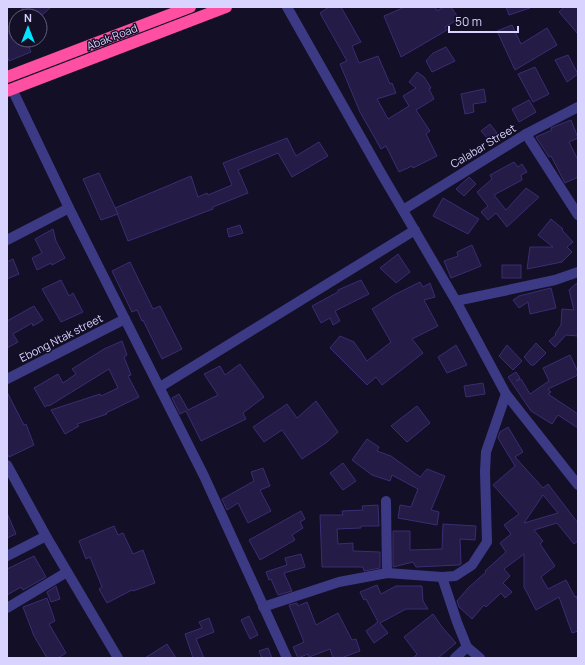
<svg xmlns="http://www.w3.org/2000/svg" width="585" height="665" viewBox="0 0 585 665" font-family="Manrope,sans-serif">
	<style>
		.building { fill: #241b47; stroke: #3b2d73; fill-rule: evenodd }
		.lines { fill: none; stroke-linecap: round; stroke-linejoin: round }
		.minor { stroke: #3d3a85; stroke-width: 10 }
		.highway { stroke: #ff4fa3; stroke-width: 12 }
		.labels { text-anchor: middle; stroke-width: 3; stroke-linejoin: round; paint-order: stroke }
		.street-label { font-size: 11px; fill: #d9d4ff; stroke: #130f26 }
	</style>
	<rect width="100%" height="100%" fill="#130f26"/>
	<g class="building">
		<polygon points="23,7 51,7 41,16 18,16"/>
		<polygon points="329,7 341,7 361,42 352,46 359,63 378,56 390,84 392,83 396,93 377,99 388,119 409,106 403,96 416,88 409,82 417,72 424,77 431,88 429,89 434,99 416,110 430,131 426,134 437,156 413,168 412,166 399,172 386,146 381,149 360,112 340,64 347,61 320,13"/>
		<polygon points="405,7 435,7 437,11 444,7 451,7 459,19 445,27 447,30 401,57 384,16"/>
		<polygon points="506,7 530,7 530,8 509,15"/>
		<polygon points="564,7 578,7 578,34 559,12"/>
		<polygon points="512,25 521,44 547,28 557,45 515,70 497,31"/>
		<polygon points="16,28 16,40 26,40 31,52 9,61 7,55 7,32"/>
		<polygon points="446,47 455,61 432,72 426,61 433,53"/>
		<polygon points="568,55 578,74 567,82 555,60"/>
		<polygon points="535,67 549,94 533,102 518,74"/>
		<polygon points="484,89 486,102 473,104 474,112 465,114 461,94"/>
		<polygon points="529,100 536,112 519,122 512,109"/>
		<polygon points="571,120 578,138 569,142 578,160 578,177 565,183 551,156 549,157 536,137 552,130 551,128"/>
		<polygon points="490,124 497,133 489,140 481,131"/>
		<polygon points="287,138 296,156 319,142 328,156 292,177 278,153 238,170 248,193 213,207 213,209 128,241 115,208 191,176 198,197 207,193 208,195 232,185 223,163"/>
		<polygon points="514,162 518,167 522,164 527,172 521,175 522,180 494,195 506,210 526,188 539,197 507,227 496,213 488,220 481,212 488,206 477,192 492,179 490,175"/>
		<polygon points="99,173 118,214 101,220 83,179"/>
		<polygon points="469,177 476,184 464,196 456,189"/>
		<polygon points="443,198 479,219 468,234 433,216"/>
		<polygon points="551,219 563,229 562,230 573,242 567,247 572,252 562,262 527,269 530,247 553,247 538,235"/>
		<polygon points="240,225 243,233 229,237 227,229"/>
		<polygon points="53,229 56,241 65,258 52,265 51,263 37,270 32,258 42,253 35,239"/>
		<polygon points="472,245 481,266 451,278 444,261 458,256 457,252"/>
		<polygon points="398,254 410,272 396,283 380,268"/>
		<polygon points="13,259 19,274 7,279 7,262"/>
		<polygon points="130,262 153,309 160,306 182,349 162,359 143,320 142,321 137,310 132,312 112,271"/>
		<rect x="502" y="265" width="19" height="13"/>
		<polygon points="61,280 69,296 73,293 83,312 61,322 42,289"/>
		<polygon points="361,280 369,294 335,311 340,321 333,325 330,318 321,323 312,306 338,292 338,290"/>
		<polygon points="420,282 423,287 430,283 435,297 424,300 438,326 412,339 423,353 382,385 376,377 367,385 330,348 340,336 354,342 367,361 391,342 372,309 394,295"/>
		<polygon points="578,282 578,336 566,335 555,347 549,341 556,335 555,334 561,325 562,309 574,310 569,290"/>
		<polygon points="551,288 556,308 530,314 528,302 519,308 513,300 519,296"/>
		<polygon points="34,306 43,320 33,326 32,323 13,334 18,342 7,348 7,321"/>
		<polygon points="122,341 127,355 124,357 131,375 128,376 139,397 106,413 107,414 77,424 79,426 65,434 51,410 100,394 101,396 118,388 109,369 49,406 48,405 45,407 34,388 58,374 63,383 76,374 72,369 104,349"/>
		<polygon points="536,343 546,353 534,365 531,365 524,357"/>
		<polygon points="456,345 467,365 447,373 438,357"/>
		<polygon points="507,345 522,361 513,370 499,356"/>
		<polygon points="570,355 578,372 578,375 548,389 551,392 548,394 578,414 578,428 558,415 552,424 531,411 508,377 516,372 520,378 516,381 521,379 530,394 549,381 543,368"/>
		<polygon points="240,364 264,397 243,413 246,419 201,441 186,411 180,414 172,398 179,394 188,410 218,395 204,374 220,366 225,375"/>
		<polygon points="483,383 485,394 466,397 464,386"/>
		<polygon points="7,392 24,425 26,424 34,445 9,457 7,453"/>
		<polygon points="316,401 338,432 327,442 302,459 282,430 264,442 253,427 287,404 297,418"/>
		<polygon points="417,406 430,423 407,442 391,426"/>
		<path d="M508,427l15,25 -8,5 28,31 5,-4 30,39v18l-4,3 -17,-21 -23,7 9,11 -3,3 15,22 -14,11 7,12 18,-9 9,17 1,-1 2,5v30l-6,2 -13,-36 -23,13 -12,-23v-33l-20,15 6,7 -7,7 9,9 -7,6 -4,-5 -15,14 -2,-2 -12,14 -13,-12 -2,-6 11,-13 18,-16 -1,-1 21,-19 -6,-9 11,-9 -7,-9 15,-11 -26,-29 22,-19 -17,-28 2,-6zM543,495l15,18 -34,10z"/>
		<polygon points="367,439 379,447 377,451 391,456 420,477 427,469 445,476 431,510 439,512 437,525 398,518 400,505 411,507 418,489 392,475 390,481 372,475 352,460"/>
		<polygon points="343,463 356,481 343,490 330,473"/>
		<polygon points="263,468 270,486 260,490 271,511 248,523 238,503 227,510 222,499 254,481 251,472"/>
		<polygon points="378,505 379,526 361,526 361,528 337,529 338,544 353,543 353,551 380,552 380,568 364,571 363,567 322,567 320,515 343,515 342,511 363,510 362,506"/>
		<polygon points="301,511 305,519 300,522 303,528 292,535 295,540 260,560 249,540"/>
		<polygon points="7,513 16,534 7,538"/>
		<polygon points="443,524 476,526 475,540 460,539 461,564 459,565 416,567 413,562 393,567 393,531 410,531 410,550 442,549"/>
		<polygon points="114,526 118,535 123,533 133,554 143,550 155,583 133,591 132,590 107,603 99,589 102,587 90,557 86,559 79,541"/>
		<polygon points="301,554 305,567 284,573 292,591 278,595 271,579 269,580 266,572 287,565 285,558"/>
		<polygon points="34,556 46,577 23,590 21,587 7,595 7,569"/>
		<polygon points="377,585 381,594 396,586 422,586 423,601 428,609 406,609 380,623 388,633 374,643 366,631 378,622 366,599 364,600 360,592"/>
		<polygon points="56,586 60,599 51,602 47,592"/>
		<polygon points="47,598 55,621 49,624 66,653 58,658 47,658 34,636 23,607"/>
		<polygon points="307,602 316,625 338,613 352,640 356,639 360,651 341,658 333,658 330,649 309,657 308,654 298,658 293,647 304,642 289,605 297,603 298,606"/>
		<polygon points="433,614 442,627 456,643 438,658 413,658 417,654 404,637"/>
		<polygon points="249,616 258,635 250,639 241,620"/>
		<polygon points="209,618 214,632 196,639 204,658 193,658 185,634 202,628 199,622"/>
		<polygon points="167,644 176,658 145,658"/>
		<polygon points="268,648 272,658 262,658 259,651"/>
	</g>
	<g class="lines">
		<g class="minor">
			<polyline points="287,7 381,173 456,301 506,394 578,485"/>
			<polyline points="12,89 69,208 204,476 287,658"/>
			<polyline points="526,134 578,215"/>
			<polyline points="403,210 526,134 578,107"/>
			<polyline points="7,240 69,208"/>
			<polyline points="456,301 555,280 578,272"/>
			<polyline points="7,379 125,319"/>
			<polyline points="160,387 415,230"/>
			<polyline points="7,465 46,536 118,658"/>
			<polyline points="386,501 387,573"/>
			<polyline points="7,556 46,536"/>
			<polyline points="442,577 457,622 467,647 480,658"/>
			<polyline points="263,607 339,582 387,573 442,577 455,576 472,565 487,542 485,472 486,452 506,394"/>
			<polyline points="7,608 67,572"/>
			<polyline points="455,658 467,647"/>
		</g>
		<g class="highway">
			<polyline points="7,77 190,7"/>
			<polyline points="7,91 226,7"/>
		</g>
	</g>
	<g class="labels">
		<g class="street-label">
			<text transform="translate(112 37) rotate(-21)" y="4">Abak Road</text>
			<text transform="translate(483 146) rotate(-31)" y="4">Calabar Street</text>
			<text transform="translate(61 338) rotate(-27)" y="4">Ebong Ntak street</text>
		</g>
	</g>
	<rect width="585" height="665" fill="none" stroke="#d9d4ff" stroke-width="16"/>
	<g transform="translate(28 28)"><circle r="19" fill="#130f26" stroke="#625e7d"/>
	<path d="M0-3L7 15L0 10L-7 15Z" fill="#00e5ff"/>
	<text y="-6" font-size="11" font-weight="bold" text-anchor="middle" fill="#d9d4ff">N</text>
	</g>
	<path d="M449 26v6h69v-6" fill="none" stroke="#d9d4ff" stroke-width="2"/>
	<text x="455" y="26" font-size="12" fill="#d9d4ff" stroke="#130f26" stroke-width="3" paint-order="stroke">50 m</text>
</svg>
